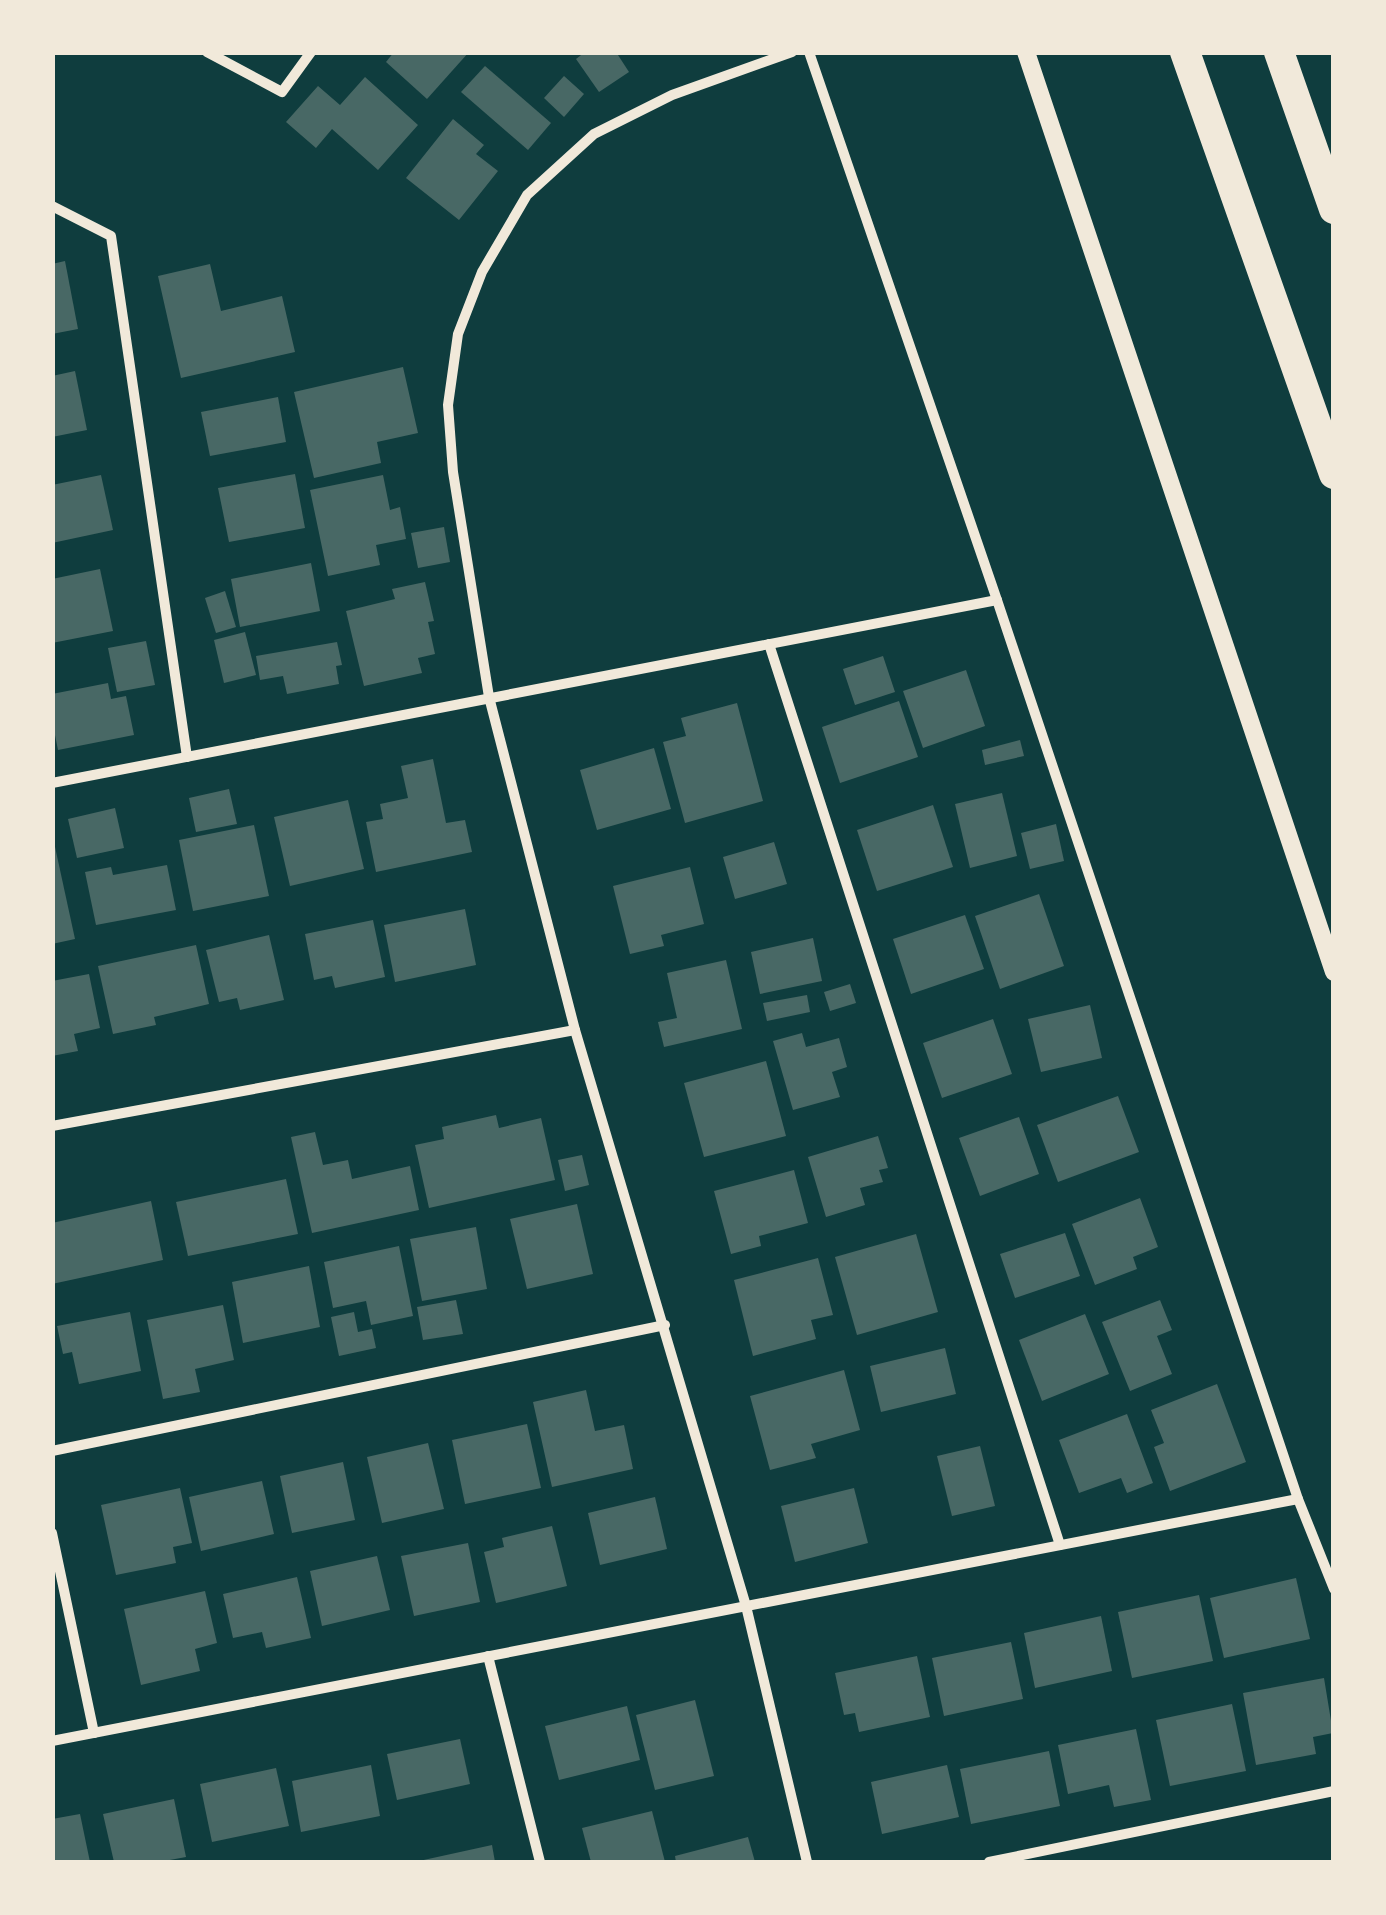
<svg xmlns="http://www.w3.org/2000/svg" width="1386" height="1915" viewBox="0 0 1386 1915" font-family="'Work Sans',sans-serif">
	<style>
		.building { fill: #486865 }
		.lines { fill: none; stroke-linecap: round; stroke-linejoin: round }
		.minor { stroke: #f1e9da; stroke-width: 10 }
		.tertiary { stroke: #f1e9da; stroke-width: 18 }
		.motorway { stroke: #f1e9da; stroke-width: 30 }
	</style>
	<rect width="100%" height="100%" fill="#0f3d3e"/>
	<g class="building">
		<polygon points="394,52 469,52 427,99 386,62"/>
		<polygon points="585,52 616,52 629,72 599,92 576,59"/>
		<polygon points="485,66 551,123 528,150 461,92"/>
		<polygon points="564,76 584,94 564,117 544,98"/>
		<polygon points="365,77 418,125 378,170 332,129 316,148 286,122 318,86 340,105"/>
		<polygon points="453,119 484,145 476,154 498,171 459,220 406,178"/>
		<polygon points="65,261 78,329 52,334 52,264"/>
		<polygon points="210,264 221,311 282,296 295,352 181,378 158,276"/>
		<polygon points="403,367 418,433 377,442 381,463 314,478 294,392"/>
		<polygon points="75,371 87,430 52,437 52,376"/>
		<polygon points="278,397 286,442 210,456 201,412"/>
		<polygon points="295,474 305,528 229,542 218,488"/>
		<polygon points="101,475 113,530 52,543 52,485"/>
		<polygon points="383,475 390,510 400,507 406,539 376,545 380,565 328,576 310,490"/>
		<polygon points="444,527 450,562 418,568 411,533"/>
		<polygon points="311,563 320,611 240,627 231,579"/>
		<polygon points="100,569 113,631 52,643 52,579"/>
		<polygon points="425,582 434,621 428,622 435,654 418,658 422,673 364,686 346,611 395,599 392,589"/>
		<polygon points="225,591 236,627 216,633 205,598"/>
		<polygon points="245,632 256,675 224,683 214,640"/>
		<polygon points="146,641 155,685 117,692 108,648"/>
		<polygon points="337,642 342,665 336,666 339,684 287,694 283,676 260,680 256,656"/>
		<polygon points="883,656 895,692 855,705 843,669"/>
		<polygon points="966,670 985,726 923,748 903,691"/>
		<polygon points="108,683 111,699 126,696 134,735 58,750 52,720 52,694"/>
		<polygon points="899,701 918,757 840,783 822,727"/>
		<polygon points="737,703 763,801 685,823 663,742 686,736 681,718"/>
		<polygon points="1020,740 1024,756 985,765 982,750"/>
		<polygon points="654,748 671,809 597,830 580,770"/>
		<polygon points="433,759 446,823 465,820 472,852 376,872 366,822 383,819 380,804 408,798 401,766"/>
		<polygon points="229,789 237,824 196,832 189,798"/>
		<polygon points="1002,793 1017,856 970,868 955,804"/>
		<polygon points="348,800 364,869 290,886 274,817"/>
		<polygon points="933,805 953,867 877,891 857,830"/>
		<polygon points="115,808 124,848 77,858 68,819"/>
		<polygon points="1056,824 1064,861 1030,869 1021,833"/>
		<polygon points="254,825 269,896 193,911 179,840"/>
		<polygon points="52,833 75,939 52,944"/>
		<polygon points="774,842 787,884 735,899 723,857"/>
		<polygon points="167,865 176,910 96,925 85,872 111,867 113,875"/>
		<polygon points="690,867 704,924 661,935 664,946 630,954 613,886"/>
		<polygon points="1039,894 1064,966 1000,989 975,916"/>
		<polygon points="465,909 476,965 395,982 384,925"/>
		<polygon points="965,915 984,969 911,994 893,939"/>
		<polygon points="373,920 385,977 335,988 332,976 314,980 305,934"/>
		<polygon points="269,935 284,1000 240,1010 237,998 219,1002 206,950"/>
		<polygon points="813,938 822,981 760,994 751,952"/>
		<polygon points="196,945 209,1004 154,1017 156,1025 113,1034 98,966"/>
		<polygon points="726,960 742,1029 664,1047 658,1022 677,1018 667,973"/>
		<polygon points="89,974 100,1028 74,1034 78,1051 52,1056 52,981"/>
		<polygon points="850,984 856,1003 830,1011 824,992"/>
		<polygon points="807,995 810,1012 767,1021 763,1003"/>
		<polygon points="1090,1005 1102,1058 1041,1072 1028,1019"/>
		<polygon points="993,1019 1012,1074 942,1098 923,1043"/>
		<polygon points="802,1033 806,1047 839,1038 847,1067 832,1072 840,1097 793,1110 773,1041"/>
		<polygon points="766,1061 786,1136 704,1157 684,1083"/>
		<polygon points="1118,1096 1139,1152 1058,1182 1037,1125"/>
		<polygon points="496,1115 499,1128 541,1118 555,1180 429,1208 415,1145 444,1139 442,1127"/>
		<polygon points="1019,1117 1039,1174 980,1196 959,1138"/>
		<polygon points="315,1132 323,1165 348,1160 352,1179 410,1166 419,1210 312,1233 291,1137"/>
		<polygon points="878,1136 888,1168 879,1170 883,1182 860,1188 865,1205 826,1217 808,1157"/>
		<polygon points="582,1155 589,1185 565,1191 558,1160"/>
		<polygon points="794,1170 808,1223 759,1236 761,1246 731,1254 714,1191"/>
		<polygon points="286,1179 298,1234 188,1256 176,1202"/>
		<polygon points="1140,1198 1158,1247 1133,1257 1137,1269 1095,1285 1072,1224"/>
		<polygon points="151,1201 163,1260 52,1284 52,1223"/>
		<polygon points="577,1204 593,1274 527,1289 510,1219"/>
		<polygon points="476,1227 487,1289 422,1301 410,1239"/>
		<polygon points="1065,1233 1080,1276 1015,1298 1000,1254"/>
		<polygon points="916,1234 938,1312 857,1335 835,1257"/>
		<polygon points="399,1246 413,1316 371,1325 366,1301 333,1308 324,1262"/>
		<polygon points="818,1258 833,1315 811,1320 816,1339 753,1356 734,1280"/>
		<polygon points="309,1266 320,1327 243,1343 232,1282"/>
		<polygon points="456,1300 463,1334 423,1340 417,1307"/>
		<polygon points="1160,1300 1172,1330 1157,1336 1172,1374 1130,1391 1102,1322"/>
		<polygon points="223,1305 234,1360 195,1369 200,1392 163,1399 147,1320"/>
		<polygon points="130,1312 141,1371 79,1384 72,1352 63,1354 57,1326"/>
		<polygon points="354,1312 358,1332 372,1329 376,1348 339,1356 331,1317"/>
		<polygon points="1085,1314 1109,1374 1042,1401 1019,1340"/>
		<polygon points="945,1348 956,1394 881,1412 870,1366"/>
		<polygon points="844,1370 860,1430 811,1444 816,1458 770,1470 750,1396"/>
		<polygon points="1217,1384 1246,1462 1170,1491 1154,1447 1164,1443 1151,1410"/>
		<polygon points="586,1390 595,1431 624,1425 633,1469 552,1487 533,1402"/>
		<polygon points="1127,1414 1153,1483 1127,1493 1121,1478 1079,1493 1059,1440"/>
		<polygon points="527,1424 541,1488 465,1504 452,1440"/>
		<polygon points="428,1443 444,1509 382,1523 367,1457"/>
		<polygon points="980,1446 995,1506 952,1516 937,1456"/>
		<polygon points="343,1462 355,1520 292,1533 280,1476"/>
		<polygon points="262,1481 274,1534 201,1551 189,1497"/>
		<polygon points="180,1488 192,1543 173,1547 176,1563 116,1575 101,1505"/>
		<polygon points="854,1488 868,1543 795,1562 781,1506"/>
		<polygon points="655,1497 667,1549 600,1565 588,1513"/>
		<polygon points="552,1526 567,1586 496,1603 484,1552 504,1547 502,1538"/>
		<polygon points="468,1543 480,1602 414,1616 401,1556"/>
		<polygon points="377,1556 390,1610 322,1626 310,1571"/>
		<polygon points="297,1577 311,1638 266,1648 262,1632 233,1638 223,1594"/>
		<polygon points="1296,1578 1310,1639 1224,1658 1210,1598"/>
		<polygon points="205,1591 217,1643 195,1649 200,1671 141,1685 124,1609"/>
		<polygon points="1199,1595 1213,1661 1132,1678 1118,1612"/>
		<polygon points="1101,1616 1112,1671 1035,1688 1024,1633"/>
		<polygon points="1011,1642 1023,1699 944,1716 932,1658"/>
		<polygon points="917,1656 930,1717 859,1732 855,1713 844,1715 835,1673"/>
		<polygon points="1324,1678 1333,1733 1313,1737 1316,1754 1256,1765 1243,1693"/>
		<polygon points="695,1700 714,1776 655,1790 636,1715"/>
		<polygon points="1232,1704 1246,1771 1170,1786 1156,1720"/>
		<polygon points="627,1706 640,1760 559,1780 545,1726"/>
		<polygon points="1136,1729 1151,1800 1114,1807 1109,1785 1068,1794 1058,1745"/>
		<polygon points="460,1739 470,1784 397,1800 387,1754"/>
		<polygon points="1049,1751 1060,1806 971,1824 960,1769"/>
		<polygon points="371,1765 380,1816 301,1832 292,1781"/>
		<polygon points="947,1765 959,1817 882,1834 871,1782"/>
		<polygon points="276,1768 289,1826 212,1842 200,1784"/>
		<polygon points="174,1799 186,1857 159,1862 114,1862 103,1814"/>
		<polygon points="652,1811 665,1862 591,1862 582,1828"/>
		<polygon points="80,1814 90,1862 52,1862 52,1819"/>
		<polygon points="748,1837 755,1862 676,1862 675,1856"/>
		<polygon points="492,1845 495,1862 420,1862 419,1861"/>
	</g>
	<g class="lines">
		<g class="minor">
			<polyline points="207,52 282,92 311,52"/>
			<polyline points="792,52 672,95 594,134 527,195 482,272 458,334 448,405 453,472 489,697 575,1030 746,1606 807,1862"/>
			<polyline points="809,52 997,600 1298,1499 1334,1589"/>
			<polyline points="52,206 111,236 187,757"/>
			<polyline points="769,644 1060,1545"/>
			<polyline points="52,783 997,600"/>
			<polyline points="52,1126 575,1030"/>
			<polyline points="52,1451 665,1325"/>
			<polyline points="52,1533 94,1733"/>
			<polyline points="488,1656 540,1862"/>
			<polyline points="52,1741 1298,1499"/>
			<polyline points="989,1862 1334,1791"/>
		</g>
		<polyline class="tertiary" points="1026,52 1334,972"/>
		<g class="motorway">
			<polyline points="1185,52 1334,474"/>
			<polyline points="1279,52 1334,209"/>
		</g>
	</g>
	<rect width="1386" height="1915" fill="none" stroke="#f1e9da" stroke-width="110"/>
</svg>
